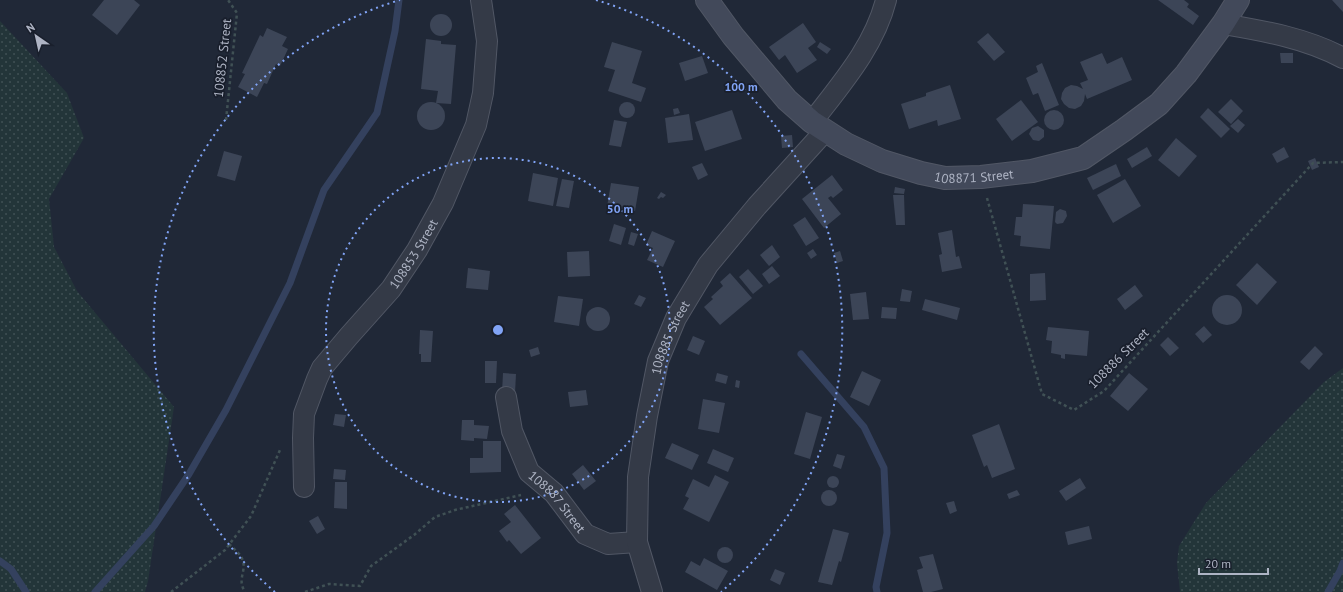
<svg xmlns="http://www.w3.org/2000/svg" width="1343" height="592" viewBox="0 0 1343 592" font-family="'PT Sans',sans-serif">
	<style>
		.grass { fill: url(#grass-dots) }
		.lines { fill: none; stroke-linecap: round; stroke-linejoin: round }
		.stream { stroke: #34415e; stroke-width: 7 }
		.building { fill: #3c4557 }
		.street-casing { stroke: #515765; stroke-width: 22 }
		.secondary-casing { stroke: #515765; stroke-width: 24 }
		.path { stroke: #405155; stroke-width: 2.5; stroke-dasharray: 3 3; stroke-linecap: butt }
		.street { stroke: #343a47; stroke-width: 20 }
		.secondary { stroke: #42495a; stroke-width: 22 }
		.ring { fill: none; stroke: #81a4f6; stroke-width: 2; stroke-dasharray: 2 4 }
		.labels { text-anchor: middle; stroke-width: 3.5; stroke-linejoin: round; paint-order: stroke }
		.street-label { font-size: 13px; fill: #aeb4c4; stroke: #191f2c }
		.centre { fill: #81a4f6; stroke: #191f2c; stroke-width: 2 }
		.ring-label { font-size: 12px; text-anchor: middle; font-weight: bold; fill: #81a4f6; stroke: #191f2c; stroke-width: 3.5; stroke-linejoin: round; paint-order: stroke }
	</style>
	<defs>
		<pattern id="grass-dots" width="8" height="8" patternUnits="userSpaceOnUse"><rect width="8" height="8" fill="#233539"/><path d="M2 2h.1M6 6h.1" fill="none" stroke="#405054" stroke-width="1.8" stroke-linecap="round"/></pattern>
	</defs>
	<rect width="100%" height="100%" fill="#202837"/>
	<g class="grass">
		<polygon points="0,21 67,93 84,138 49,199 54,247 77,291 174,407 148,581 145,592 0,592"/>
		<polygon points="1343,368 1343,592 1180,592 1177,563 1179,546 1206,503 1324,382"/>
	</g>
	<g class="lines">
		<g class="stream">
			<polyline points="801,354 864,427 884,468 887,533 876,587 877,592"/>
			<polyline points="0,561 11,569 26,592"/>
			<polyline points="95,592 154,526 189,474 226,410 290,283 324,190 377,113 395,31 399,0"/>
			<polyline points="1328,592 1340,571 1343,563"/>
		</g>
	</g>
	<g class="building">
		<polygon points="104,0 134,0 140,5 117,35 92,15"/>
		<polygon points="1158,0 1184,0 1189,4 1187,7 1199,16 1193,25"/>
		<polygon points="1332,0 1343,0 1343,12"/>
		<circle cx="441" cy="25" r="11"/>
		<polygon points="803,23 816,42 808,48 817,60 797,73 785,55 779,60 769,47"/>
		<polygon points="267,28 287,37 282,46 288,49 280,66 276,64 267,84 264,83 257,97 238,87 245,74 242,73 260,35 263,37"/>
		<polygon points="988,33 1005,52 994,61 977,42"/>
		<polygon points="426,39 441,41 441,44 456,45 451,104 436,103 438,91 421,89"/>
		<polygon points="612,42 642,51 632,83 646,88 641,102 608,91 615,70 604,67"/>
		<polygon points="820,42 831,49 827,54 817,47"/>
		<polygon points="1102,53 1107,64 1122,57 1132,80 1087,99 1085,94 1084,101 1081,106 1075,109 1069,108 1064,104 1061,99 1062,93 1065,88 1071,85 1077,86 1083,89 1080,83 1088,80 1080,62"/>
		<polygon points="1280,53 1293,53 1293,63 1281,63"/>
		<polygon points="702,56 708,73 685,81 679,63"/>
		<polygon points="1042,63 1059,105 1045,111 1038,93 1033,95 1026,78 1038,72 1036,66"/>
		<polygon points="950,85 961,119 938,126 937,120 909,129 901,104 926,96 926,93"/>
		<polygon points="1231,99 1243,111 1231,124 1218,112"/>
		<polygon points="1021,100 1038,122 1012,141 996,119"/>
		<circle cx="431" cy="116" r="14"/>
		<circle cx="627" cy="110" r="8"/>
		<polygon points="678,108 680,113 674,115 673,109"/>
		<polygon points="1208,108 1230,129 1221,138 1200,117"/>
		<polygon points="732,110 742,139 705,151 695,122"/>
		<circle cx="1054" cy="120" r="10"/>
		<polygon points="689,114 693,140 668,143 665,118"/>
		<polygon points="1238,119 1245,125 1238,133 1230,126"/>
		<polygon points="614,120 627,122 621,147 609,145"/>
		<polygon points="1038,126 1044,130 1044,137 1039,141 1033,140 1029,134 1032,128"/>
		<polygon points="792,135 793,147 782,148 781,136"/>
		<polygon points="1176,138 1197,156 1179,177 1158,160"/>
		<polygon points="1147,147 1152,156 1132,168 1127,159"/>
		<polygon points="1284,147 1289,157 1277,163 1272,154"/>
		<polygon points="224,151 242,156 235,181 217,176"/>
		<polygon points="1315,158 1319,167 1312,170 1308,161"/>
		<polygon points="702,163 708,175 698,180 692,167"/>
		<polygon points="1116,164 1121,176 1093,190 1087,178"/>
		<polygon points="533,173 558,178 553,206 528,201"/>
		<polygon points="832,175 843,190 833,198 831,196 828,198 841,214 824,228 802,199"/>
		<polygon points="562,179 574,181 569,208 556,206"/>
		<polygon points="1125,179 1141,206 1113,223 1097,195"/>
		<polygon points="611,183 639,187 635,211 607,207"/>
		<polygon points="895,187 905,189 904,194 894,193"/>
		<polygon points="661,192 666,195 663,198 661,197 659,199 657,198"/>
		<polygon points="893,195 904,195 905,225 896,225"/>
		<polygon points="1023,204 1054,206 1050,249 1020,246 1021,236 1014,235 1016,217 1022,217"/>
		<polygon points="1060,209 1066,211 1067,216 1063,223 1057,224 1055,222 1056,212"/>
		<polygon points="805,217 819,238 806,246 793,225"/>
		<polygon points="614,224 626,228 621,245 609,241"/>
		<polygon points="952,230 956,257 959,256 962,268 942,272 939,255 942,254 938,233"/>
		<polygon points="652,231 675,241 663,267 647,260 653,248 646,245"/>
		<polygon points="631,232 638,234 634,246 628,244"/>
		<polygon points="772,245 780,257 769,266 760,255"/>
		<polygon points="813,249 817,255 811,259 807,253"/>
		<polygon points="589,251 590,276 568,277 567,252"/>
		<polygon points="840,251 843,261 837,263 834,253"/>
		<polygon points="1257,263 1277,282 1257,305 1236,285"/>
		<polygon points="772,266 780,276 769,284 762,274"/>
		<polygon points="468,268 490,271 488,290 466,288"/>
		<polygon points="748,269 763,286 753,294 739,277"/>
		<polygon points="730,273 752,298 720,325 704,307 713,299 711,297 723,286 720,282"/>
		<polygon points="1045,273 1046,300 1030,301 1030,274"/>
		<polygon points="1135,285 1143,296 1125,310 1117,299"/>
		<polygon points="902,289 912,291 910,302 900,301"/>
		<polygon points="866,292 869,319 853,320 850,294"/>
		<circle cx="1227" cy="310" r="15"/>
		<polygon points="639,295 646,298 641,307 634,304"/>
		<polygon points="558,296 583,299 579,326 554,322"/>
		<polygon points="925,299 960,308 957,320 922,310"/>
		<polygon points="882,307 897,308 896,319 881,318"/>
		<circle cx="598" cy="319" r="12"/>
		<polygon points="1204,326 1212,335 1203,343 1195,334"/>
		<polygon points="1048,327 1089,331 1087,356 1065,354 1065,359 1061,358 1061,355 1051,353 1052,341 1046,340"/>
		<polygon points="420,330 433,331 431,362 421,362 421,354 419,354"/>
		<polygon points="693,336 705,341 699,355 687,350"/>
		<polygon points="1168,337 1179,348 1170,356 1160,345"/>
		<polygon points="1315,346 1323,354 1309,370 1300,362"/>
		<polygon points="538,347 540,354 531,357 529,350"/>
		<polygon points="485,361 497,361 496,383 485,383"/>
		<polygon points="862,371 881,380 869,406 850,397"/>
		<polygon points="503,373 516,374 515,393 502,393"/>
		<polygon points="717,373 728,376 726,384 715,381"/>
		<polygon points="1129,373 1148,389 1128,411 1110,396"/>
		<polygon points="736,380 740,381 739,388 735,387"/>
		<polygon points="586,390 588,405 570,407 568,392"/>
		<polygon points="703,399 725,403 719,433 698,429"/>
		<polygon points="806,412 822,417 810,459 794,454"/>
		<polygon points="335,414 346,415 344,427 333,425"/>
		<polygon points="462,420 474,420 474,425 489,426 487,439 474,438 474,441 461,440"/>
		<polygon points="999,424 1015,469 992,478 987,465 984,467 972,435"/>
		<polygon points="483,441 501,441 501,472 470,473 470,458 483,458"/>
		<polygon points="672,443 699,455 692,470 665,458"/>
		<polygon points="713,449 734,458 728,472 707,463"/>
		<polygon points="837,454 845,456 841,469 833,466"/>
		<polygon points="583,465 596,481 584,490 572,474"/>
		<polygon points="334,469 346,470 345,480 333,479"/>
		<polygon points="715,475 729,482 709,522 683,509 689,498 685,496 693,479 709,487"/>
		<circle cx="833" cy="482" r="6"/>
		<polygon points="1080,478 1086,488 1066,501 1059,491"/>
		<polygon points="335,482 347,482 347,509 334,508"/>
		<circle cx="829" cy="498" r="8"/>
		<polygon points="1017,490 1020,495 1009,499 1007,494"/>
		<polygon points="954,501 957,511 950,514 946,503"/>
		<polygon points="515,505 541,538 521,554 509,540 507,542 499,531 511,522 504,514"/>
		<polygon points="318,516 325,529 317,534 309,521"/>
		<polygon points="1089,526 1092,539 1068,545 1065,532"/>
		<polygon points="833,529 849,533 841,562 839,561 832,585 818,582"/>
		<circle cx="725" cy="555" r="8"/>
		<polygon points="933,554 943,589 931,592 923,592 917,570 923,568 919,557"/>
		<polygon points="704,558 728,571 717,590 685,572 691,561 700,566"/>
		<polygon points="775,569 785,573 780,585 770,580"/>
	</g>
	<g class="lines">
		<defs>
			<g id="street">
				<path d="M1223,24c41,7 83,14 120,34"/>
				<path d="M812,122c29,-38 62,-75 74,-122"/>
				<path id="s1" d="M506,397l6,34 17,41 25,21 31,41 23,10 29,-2"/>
				<path id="s2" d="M304,487l-1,-49 1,-24 13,-35 5,-11 27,-32 42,-47 26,-39 26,-47 33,-78 7,-32 4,-52 -6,-41"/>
				<path id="s3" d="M652,592l-15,-50 1,-65 9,-61 11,-55 18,-43 32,-53 49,-59 68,-75"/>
			</g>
			<g id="secondary">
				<path id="s4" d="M707,0l26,36 54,64 25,22 34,22 36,17 39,12 24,5 36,-1 51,-6 51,-13 41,-28 35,-26 27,-30 37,-50 15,-24"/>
			</g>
		</defs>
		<use href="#street" class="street-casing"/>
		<use href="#secondary" class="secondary-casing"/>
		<g class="path">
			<polyline points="226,120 237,13 228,0"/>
			<polyline points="987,198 1042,394 1074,410 1104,391 1313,163 1343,162"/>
			<path d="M229,544c5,5 12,10 14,17 3,12 -6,18 2,31"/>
			<polyline points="171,592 225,550 251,516 280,450"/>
			<polyline points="305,592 329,584 360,586 371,566 414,535 435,517 455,510 521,495"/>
		</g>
		<use href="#street" class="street"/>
		<use href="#secondary" class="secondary"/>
	</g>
	<g class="ring">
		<circle cx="498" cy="330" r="172"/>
		<path d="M275 592A344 344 0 0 1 400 0M596 0A344 344 0 0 1 721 592"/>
	</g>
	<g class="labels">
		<g class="street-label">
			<text transform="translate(222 58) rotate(-84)" y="5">108852 Street</text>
			<text dy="5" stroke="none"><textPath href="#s4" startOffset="336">108871 Street</textPath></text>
			<text dy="5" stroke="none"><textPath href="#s2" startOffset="269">108853 Street</textPath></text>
			<text dy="5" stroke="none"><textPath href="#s3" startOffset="261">108885 Street</textPath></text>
			<text transform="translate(1118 358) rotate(-45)" y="5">108886 Street</text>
			<text dy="5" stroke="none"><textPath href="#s1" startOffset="120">108887 Street</textPath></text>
		</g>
	</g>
	<circle cx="498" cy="330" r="6" class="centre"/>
	<g class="ring-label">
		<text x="741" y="91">100 m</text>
		<text x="620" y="213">50 m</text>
	</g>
	<g transform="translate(36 36) rotate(326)" stroke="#191f2c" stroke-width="3" paint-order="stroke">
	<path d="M0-3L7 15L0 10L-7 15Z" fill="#aeb4c4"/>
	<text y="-6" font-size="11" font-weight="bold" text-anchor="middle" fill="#aeb4c4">N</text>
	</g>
	<path d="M1199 568v6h69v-6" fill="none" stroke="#aeb4c4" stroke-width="2"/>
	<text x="1205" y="568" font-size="12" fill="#aeb4c4" stroke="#191f2c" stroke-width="3" paint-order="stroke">20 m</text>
</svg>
